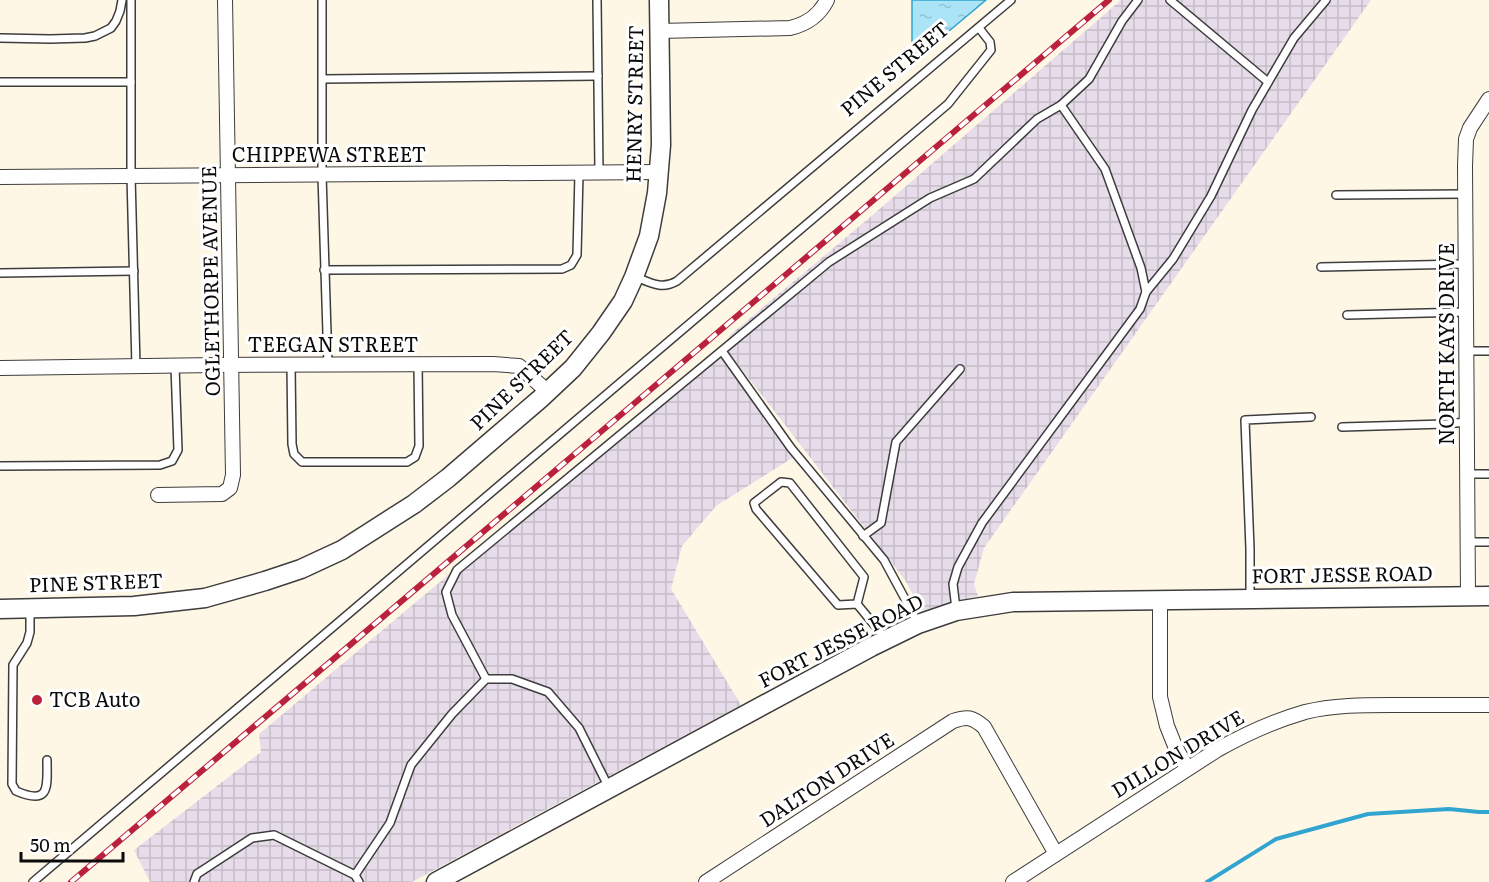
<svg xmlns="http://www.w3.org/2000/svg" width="1489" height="882" viewBox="0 0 1489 882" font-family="Literata,serif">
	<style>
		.industrial { fill: url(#industrial-grid) }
		.water { fill: url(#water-ripples); stroke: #31a5cf; stroke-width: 1.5 }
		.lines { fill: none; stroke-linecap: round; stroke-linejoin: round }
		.stream { stroke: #31a5cf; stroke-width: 4 }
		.service-casing { stroke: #3d3d3d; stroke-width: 10 }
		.minor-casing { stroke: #3d3d3d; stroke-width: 16 }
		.tertiary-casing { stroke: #3d3d3d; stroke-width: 21 }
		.service { stroke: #fff; stroke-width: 7 }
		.minor { stroke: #fff; stroke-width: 14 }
		.tertiary { stroke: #fff; stroke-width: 18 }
		.rail-casing { stroke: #ba213d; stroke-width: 6 }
		.rail { stroke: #fff; stroke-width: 4; stroke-dasharray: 11; stroke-linecap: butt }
		.poi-dot { fill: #ba213d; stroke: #fff; stroke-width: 2 }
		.labels { text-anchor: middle; stroke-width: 6; stroke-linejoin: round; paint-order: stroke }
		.street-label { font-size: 20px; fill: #0a0a0a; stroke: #fff }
		.poi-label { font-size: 20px; fill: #0a0a0a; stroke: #fff; text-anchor: start }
	</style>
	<defs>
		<pattern id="industrial-grid" width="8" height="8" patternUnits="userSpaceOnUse" patternTransform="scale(1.5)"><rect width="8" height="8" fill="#e7ddea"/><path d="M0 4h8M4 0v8" fill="none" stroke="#c5bcc7"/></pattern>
		<pattern id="water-ripples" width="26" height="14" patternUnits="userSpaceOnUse" patternTransform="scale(1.5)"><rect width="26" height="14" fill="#abe4f7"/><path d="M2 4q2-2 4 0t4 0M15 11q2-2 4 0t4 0" fill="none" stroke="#92c2d2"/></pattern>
	</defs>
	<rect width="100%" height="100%" fill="#fff7e6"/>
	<g class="industrial">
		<polygon points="1121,0 1371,0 984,548 974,584 978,596 922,611 905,580 723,345 727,342 730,335 875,213"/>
		<polygon points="716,350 794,457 716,506 682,546 671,589 741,705 412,882 150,882 134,850 261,752 259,734"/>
	</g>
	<polygon class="water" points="912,0 986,0 912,62"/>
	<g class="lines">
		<polyline class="stream" points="1207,882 1276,839 1368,814 1449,809 1479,812 1489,812"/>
		<defs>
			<g id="service">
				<polyline points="131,0 131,176 136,366"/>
				<polyline points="322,0 322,175 328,365"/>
				<polyline points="597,0 599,172"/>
				<polyline points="1170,0 1268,82"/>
				<polyline points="0,38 50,39 85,38 95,36 111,28 116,21 120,11 122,0"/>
				<polyline points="323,79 598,76"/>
				<polyline points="0,82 131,82"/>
				<polyline points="1061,105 1089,79 1122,21 1138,0"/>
				<polyline points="1336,195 1465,194"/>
				<polyline points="1321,267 1465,264"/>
				<polyline points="324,270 562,269 571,265 577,255 579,173"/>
				<polyline points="0,273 134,271"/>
				<path d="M636,277c15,6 26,13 41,4l334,-281"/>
				<polyline points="1146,292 1173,259 1211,196 1252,110 1294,38 1326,0"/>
				<polyline points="1347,315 1466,312"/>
				<polyline points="722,351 791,448 884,560 918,623"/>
				<polyline points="1466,351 1489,351"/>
				<polyline points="291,365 292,444 294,454 302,462 407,462 415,457 419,446 418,364"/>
				<polyline points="1342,427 1445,424 1467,422"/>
				<polyline points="0,466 160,465 172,461 178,450 175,366"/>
				<polyline points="1467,474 1489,474"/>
				<polyline points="863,536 881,523 896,442 960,369"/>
				<polyline points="1468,542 1489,542"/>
				<polyline points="1250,598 1250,549 1245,420 1311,417"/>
				<polyline points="857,604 864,577 790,483 781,482 754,503 756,509 838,605 857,604 885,638"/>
				<path d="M30,611v21l-3,11 -14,22 -1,119 4,7c35,15 31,-5 31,-31"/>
				<polyline points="486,679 452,615 446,592 457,570 829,262 930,198 974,179 1037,119 1061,105 1105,169 1141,268 1146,292 1140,309 982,523 958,567 953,584 956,609"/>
				<polyline points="355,875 390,823 411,765 452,714 486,679 512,679 548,692 579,728 609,788"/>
				<polyline points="33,882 948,104 991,50 990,42 979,28"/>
				<polyline points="194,882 197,874 252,838 274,835 355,875 359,882"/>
			</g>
			<g id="minor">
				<path d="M659,31l131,-3c17,-4 29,-12 37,-28"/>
				<polyline points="0,177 658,172"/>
				<polyline points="0,368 217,365 493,364 519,366 548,392"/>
				<polyline points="158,495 222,494 230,488 233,475 225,0"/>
				<polyline points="1468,596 1465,166 1466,139 1470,128 1489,99"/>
				<polyline points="1160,599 1160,697 1167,726 1175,746 1187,768"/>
				<path d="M706,882l247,-161c15,-5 19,-4 31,6l72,127"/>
				<path d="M1013,882l204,-132c28,-16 57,-29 88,-38 28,-7 59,-7 87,-7 33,0 65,0 97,0"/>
			</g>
			<g id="tertiary">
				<polyline points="0,609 134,606 205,598 265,581 301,569 342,550 414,504 448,478 540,399 573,368 601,333 623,301 634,277 649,236 657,193 661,145 659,0"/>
				<polyline points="436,882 871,647 918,624 956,611 1013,602 1489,596"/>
			</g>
		</defs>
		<use href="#service" class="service-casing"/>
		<use href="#minor" class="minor-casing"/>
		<use href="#tertiary" class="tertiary-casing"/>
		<use href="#service" class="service"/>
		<use href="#minor" class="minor"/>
		<use href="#tertiary" class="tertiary"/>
		<defs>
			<polyline id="rail" points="71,882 1109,0"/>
		</defs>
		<use href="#rail" class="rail-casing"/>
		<use href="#rail" class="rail"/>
	</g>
	<circle class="poi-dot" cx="37" cy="700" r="6"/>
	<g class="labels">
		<g class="street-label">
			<text transform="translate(895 69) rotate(-40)" y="7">PINE STREET</text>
			<text transform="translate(635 104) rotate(-89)" y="7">HENRY STREET</text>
			<text x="329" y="162">CHIPPEWA STREET</text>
			<text transform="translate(211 281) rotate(-91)" y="7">OGLETHORPE AVENUE</text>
			<text transform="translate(1447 344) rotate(-90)" y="7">NORTH KAYS DRIVE</text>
			<text x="333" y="352">TEEGAN STREET</text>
			<text transform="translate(522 380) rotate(-44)" y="7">PINE STREET</text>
			<text transform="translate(1342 575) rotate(-1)" y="7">FORT JESSE ROAD</text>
			<text transform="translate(96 583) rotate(-2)" y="7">PINE STREET</text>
			<text transform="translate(841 641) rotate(-27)" y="7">FORT JESSE ROAD</text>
			<text transform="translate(1178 754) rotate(-31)" y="7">DILLON DRIVE</text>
			<text transform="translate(827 780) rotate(-33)" y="7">DALTON DRIVE</text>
		</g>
		<g class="poi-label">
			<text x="49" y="707">TCB Auto</text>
		</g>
	</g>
	<path d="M21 852v9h102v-9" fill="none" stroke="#0a0a0a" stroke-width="3"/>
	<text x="30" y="852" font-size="18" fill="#0a0a0a" stroke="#ffffff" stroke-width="4.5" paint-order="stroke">50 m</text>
</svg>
